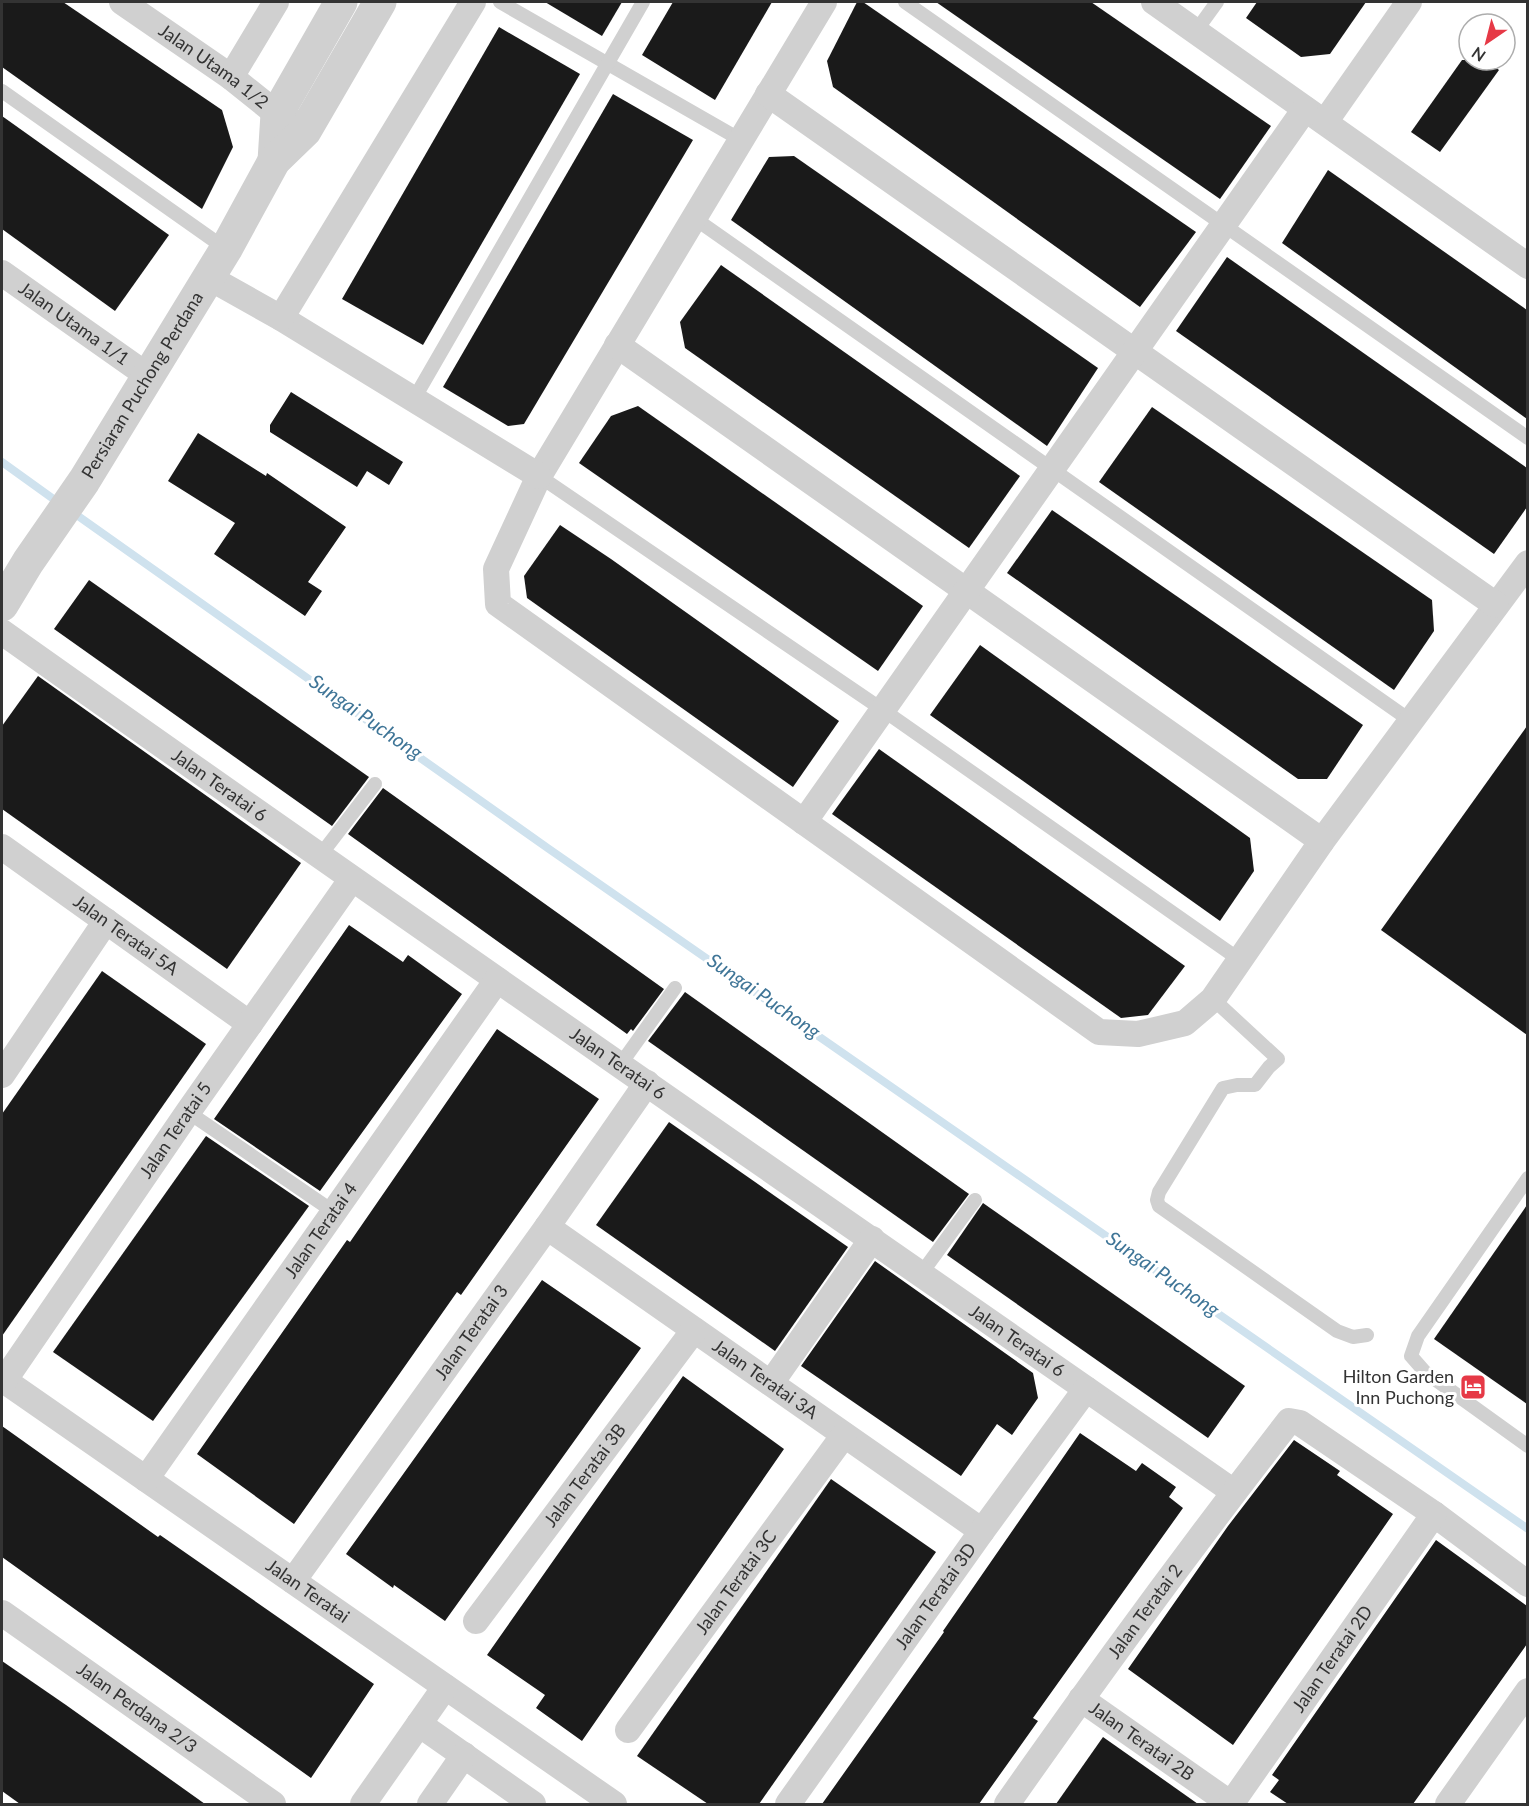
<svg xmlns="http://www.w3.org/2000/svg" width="1529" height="1806" viewBox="0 0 1529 1806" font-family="Lato,sans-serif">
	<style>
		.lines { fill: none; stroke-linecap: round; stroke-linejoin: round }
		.stream { stroke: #cfe2ee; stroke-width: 8 }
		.building { fill: #1a1a1a }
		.service { stroke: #d0d0d0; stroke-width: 14 }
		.minor { stroke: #d0d0d0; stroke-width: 26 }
		.tertiary { stroke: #d0d0d0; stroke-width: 33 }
		.labels { text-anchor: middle; stroke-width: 6; stroke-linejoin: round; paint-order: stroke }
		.street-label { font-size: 18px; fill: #333; stroke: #fff }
		.poi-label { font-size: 18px; fill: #333; stroke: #fff; text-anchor: end }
		.water-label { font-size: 20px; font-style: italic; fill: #3f7597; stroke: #fff }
	</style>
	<rect width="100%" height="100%" fill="#fff"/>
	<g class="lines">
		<g class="stream">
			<polyline points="2,462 59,503"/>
			<polyline points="71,511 549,849 1528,1529"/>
		</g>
	</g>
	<g class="building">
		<polygon points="2,2 63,2 222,110 233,147 202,209 2,67"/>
		<polygon points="545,2 622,2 602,36"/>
		<polygon points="673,2 772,2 715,100 642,55"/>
		<polygon points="857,2 863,2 1196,232 1140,307 833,87 827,61"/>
		<polygon points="936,2 1091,2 1271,126 1220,199"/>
		<polygon points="1257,2 1366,2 1330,54 1301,57 1246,18"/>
		<polygon points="499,27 580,74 423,345 342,299"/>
		<polygon points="1462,60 1486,60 1499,70 1440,152 1411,132"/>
		<polygon points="613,94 693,140 524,424 508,426 443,387"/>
		<polygon points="2,116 169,235 115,311 2,229"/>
		<polygon points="794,156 1098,368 1047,446 731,220 769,157"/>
		<polygon points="1328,170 1527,310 1527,419 1282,243"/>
		<polygon points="1227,257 1527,468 1527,507 1494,554 1176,331"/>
		<polygon points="721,265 1020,476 969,548 685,348 680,322"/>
		<polygon points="291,392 403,462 389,485 367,471 357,487 270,432 270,425"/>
		<polygon points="638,406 923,606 878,671 579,463 611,416"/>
		<polygon points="1152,407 1432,600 1434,631 1394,690 1099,482"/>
		<polygon points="198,433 266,476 267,473 346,527 308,582 322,591 305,616 214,554 235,523 168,481"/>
		<polygon points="1052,510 1363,725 1327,779 1298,779 1007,573"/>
		<polygon points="560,525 611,559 839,721 793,787 527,598 524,576"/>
		<polygon points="89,580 369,777 332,826 54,629"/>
		<polygon points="980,645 1250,838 1254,871 1220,921 930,715"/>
		<polygon points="38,676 301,863 227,969 2,809 2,726"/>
		<polygon points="1527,726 1527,1035 1381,930"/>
		<polygon points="879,749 1185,966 1148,1015 1121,1018 832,814"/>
		<polygon points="383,788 664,989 633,1031 631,1029 627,1034 348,834"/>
		<polygon points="349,925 403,962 408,955 462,994 320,1191 214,1119"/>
		<polygon points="102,971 206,1044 2,1336 2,1114"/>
		<polygon points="685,992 969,1194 933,1242 648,1041"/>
		<polygon points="497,1029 599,1099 461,1295 457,1292 294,1524 197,1454 347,1240 350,1242"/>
		<polygon points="669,1122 848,1247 775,1351 596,1225"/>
		<polygon points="206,1136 309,1206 153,1421 53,1352"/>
		<polygon points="983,1203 1245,1386 1208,1438 947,1255"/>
		<polygon points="1527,1205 1527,1404 1434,1339"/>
		<polygon points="875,1261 1033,1373 1038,1398 1012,1435 997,1424 961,1476 801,1366"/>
		<polygon points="542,1280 641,1348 445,1621 394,1585 393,1588 346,1554"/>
		<polygon points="683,1376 784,1449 582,1741 536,1708 545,1695 487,1655"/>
		<polygon points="2,1426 158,1537 160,1535 374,1684 311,1778 2,1557"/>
		<polygon points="1080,1433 1136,1471 1142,1463 1176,1487 1169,1497 1183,1508 1033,1718 1038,1721 979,1804 822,1804 944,1632 943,1631"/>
		<polygon points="1294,1440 1340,1471 1337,1475 1393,1514 1233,1745 1128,1669 1228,1526"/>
		<polygon points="831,1479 936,1552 759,1804 708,1804 637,1756"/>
		<polygon points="1436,1540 1527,1606 1527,1644 1413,1804 1288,1804 1270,1792 1279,1780 1272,1775"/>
		<polygon points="2,1661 66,1705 205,1804 20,1804 2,1791"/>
		<polygon points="1103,1737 1157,1775 1198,1804 1056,1804"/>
	</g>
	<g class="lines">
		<g class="service">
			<polyline points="500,2 741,140"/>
			<polyline points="905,2 1528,438"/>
			<polyline points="1196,31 1217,2"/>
			<polyline points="2,91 226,249"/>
			<polyline points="694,218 1411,721"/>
			<polyline points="414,399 643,2"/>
			<polyline points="539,476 883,710 1240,960"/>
			<polyline points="319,857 375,784"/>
			<polyline points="1213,999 1278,1059 1269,1067 1255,1085 1237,1085 1223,1088 1159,1192 1157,1200 1159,1206 1337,1331 1353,1337 1367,1335"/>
			<polyline points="620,1065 675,988"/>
			<polyline points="188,1112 334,1212"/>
			<polyline points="1528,1178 1418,1336 1411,1356 1425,1372 1528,1446"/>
			<polyline points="921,1274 975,1200"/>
		</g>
		<g class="minor">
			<path id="s1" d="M122,2l109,75 46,37 16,9"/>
			<polyline points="824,2 539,476 496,569 498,604 1099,1032 1138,1034 1185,1023 1213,999 1322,841 1528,563"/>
			<polyline points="1154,2 1528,266"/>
			<polyline points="231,77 276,2"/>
			<polyline points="768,94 1496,605"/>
			<polyline points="1325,122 1409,2"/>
			<path id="s2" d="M2,273l146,103"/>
			<polyline points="208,277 281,318 539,476"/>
			<polyline points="281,318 473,2"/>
			<polyline points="617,345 1322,841"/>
			<path id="s3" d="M2,632c408,290 821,573 1232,860"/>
			<polyline points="804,822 1305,109"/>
			<path id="s4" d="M2,847l248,177"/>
			<polyline points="2,1075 106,921"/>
			<path id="s5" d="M547,1227l435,304"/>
			<path id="s6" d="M2,1379l612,425"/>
			<path id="s7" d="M4,1381l184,-269 163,-232"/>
			<polyline points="771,1383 872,1239"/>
			<path id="s8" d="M146,1479l351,-499"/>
			<path id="s9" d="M293,1581l254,-354 100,-144"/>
			<path id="s10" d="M2,1613l271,191"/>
			<path id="s11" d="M476,1621l218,-291"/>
			<path id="s12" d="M1081,1699l150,105"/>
			<polyline points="419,1724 533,1804"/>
			<path id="s13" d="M628,1730l216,-295"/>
			<polyline points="363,1804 445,1687"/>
			<polyline points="430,1804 464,1755"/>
			<path id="s14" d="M788,1804l194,-273 104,-142"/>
			<path id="s15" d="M1007,1804c91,-130 185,-258 282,-383l11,2 134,91 94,70"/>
			<path id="s16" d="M1231,1804l203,-290"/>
			<polyline points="1448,1804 1528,1691"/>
		</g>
		<g class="tertiary">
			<polyline points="274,161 277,114 341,2"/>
			<path id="s17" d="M2,605l26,-43 56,-81 142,-232 48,-88 31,-30 75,-129"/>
		</g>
	</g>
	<defs>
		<symbol id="hotel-square" viewBox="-11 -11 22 22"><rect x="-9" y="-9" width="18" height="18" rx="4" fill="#e63946" stroke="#fff"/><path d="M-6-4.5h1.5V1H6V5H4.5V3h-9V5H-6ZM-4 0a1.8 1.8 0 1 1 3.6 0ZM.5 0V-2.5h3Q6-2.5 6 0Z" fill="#fff"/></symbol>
	</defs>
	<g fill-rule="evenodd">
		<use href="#hotel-square" x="1458" y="1372" width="30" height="30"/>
	</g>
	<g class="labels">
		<g class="street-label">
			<text dy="6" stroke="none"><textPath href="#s1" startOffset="112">Jalan Utama 1/2</textPath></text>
			<text dy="6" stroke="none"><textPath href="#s2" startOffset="88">Jalan Utama 1/1</textPath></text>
			<text dy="6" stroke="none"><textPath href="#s17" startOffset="261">Persiaran Puchong Perdana</textPath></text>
			<text dy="6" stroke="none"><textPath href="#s3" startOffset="266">Jalan Teratai 6</textPath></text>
			<text dy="6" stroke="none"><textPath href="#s4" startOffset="152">Jalan Teratai 5A</textPath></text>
			<text dy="6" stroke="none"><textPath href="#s3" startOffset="752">Jalan Teratai 6</textPath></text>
			<text dy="6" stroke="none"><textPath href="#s7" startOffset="304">Jalan Teratai 5</textPath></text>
			<text dy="6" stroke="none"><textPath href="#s8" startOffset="304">Jalan Teratai 4</textPath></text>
			<text dy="6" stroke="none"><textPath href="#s9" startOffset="306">Jalan Teratai 3</textPath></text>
			<text dy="6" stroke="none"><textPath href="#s3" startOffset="1238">Jalan Teratai 6</textPath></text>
			<text dy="6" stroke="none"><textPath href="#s5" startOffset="266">Jalan Teratai 3A</textPath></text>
			<text dy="6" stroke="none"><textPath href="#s11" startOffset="182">Jalan Teratai 3B</textPath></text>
			<text dy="6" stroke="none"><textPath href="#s13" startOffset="183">Jalan Teratai 3C</textPath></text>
			<text dy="6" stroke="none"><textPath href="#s6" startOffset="372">Jalan Teratai</textPath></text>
			<text dy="6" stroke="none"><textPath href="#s14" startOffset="255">Jalan Teratai 3D</textPath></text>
			<text dy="6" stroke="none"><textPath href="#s15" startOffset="237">Jalan Teratai 2</textPath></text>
			<text dy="6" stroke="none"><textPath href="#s16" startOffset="177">Jalan Teratai 2D</textPath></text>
			<text dy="6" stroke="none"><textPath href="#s10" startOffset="165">Jalan Perdana 2/3</textPath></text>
			<text dy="6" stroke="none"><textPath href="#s12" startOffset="74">Jalan Teratai 2B</textPath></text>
		</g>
		<g class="poi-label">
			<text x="1454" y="1383">Hilton Garden<tspan x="1454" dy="21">Inn Puchong</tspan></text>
		</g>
		<g class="water-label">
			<text transform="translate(366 717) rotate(35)" y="7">Sungai Puchong</text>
			<text transform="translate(764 996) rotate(35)" y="7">Sungai Puchong</text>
			<text transform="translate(1163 1274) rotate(35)" y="7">Sungai Puchong</text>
		</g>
	</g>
	<rect width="1529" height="1806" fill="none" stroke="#333333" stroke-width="6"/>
	<g transform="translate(1487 42) rotate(215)"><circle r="28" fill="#ffffff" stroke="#adadad" stroke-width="1.5"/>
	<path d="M0-4.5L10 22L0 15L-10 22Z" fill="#e63946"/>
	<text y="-9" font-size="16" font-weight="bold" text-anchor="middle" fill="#333333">N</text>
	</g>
</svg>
